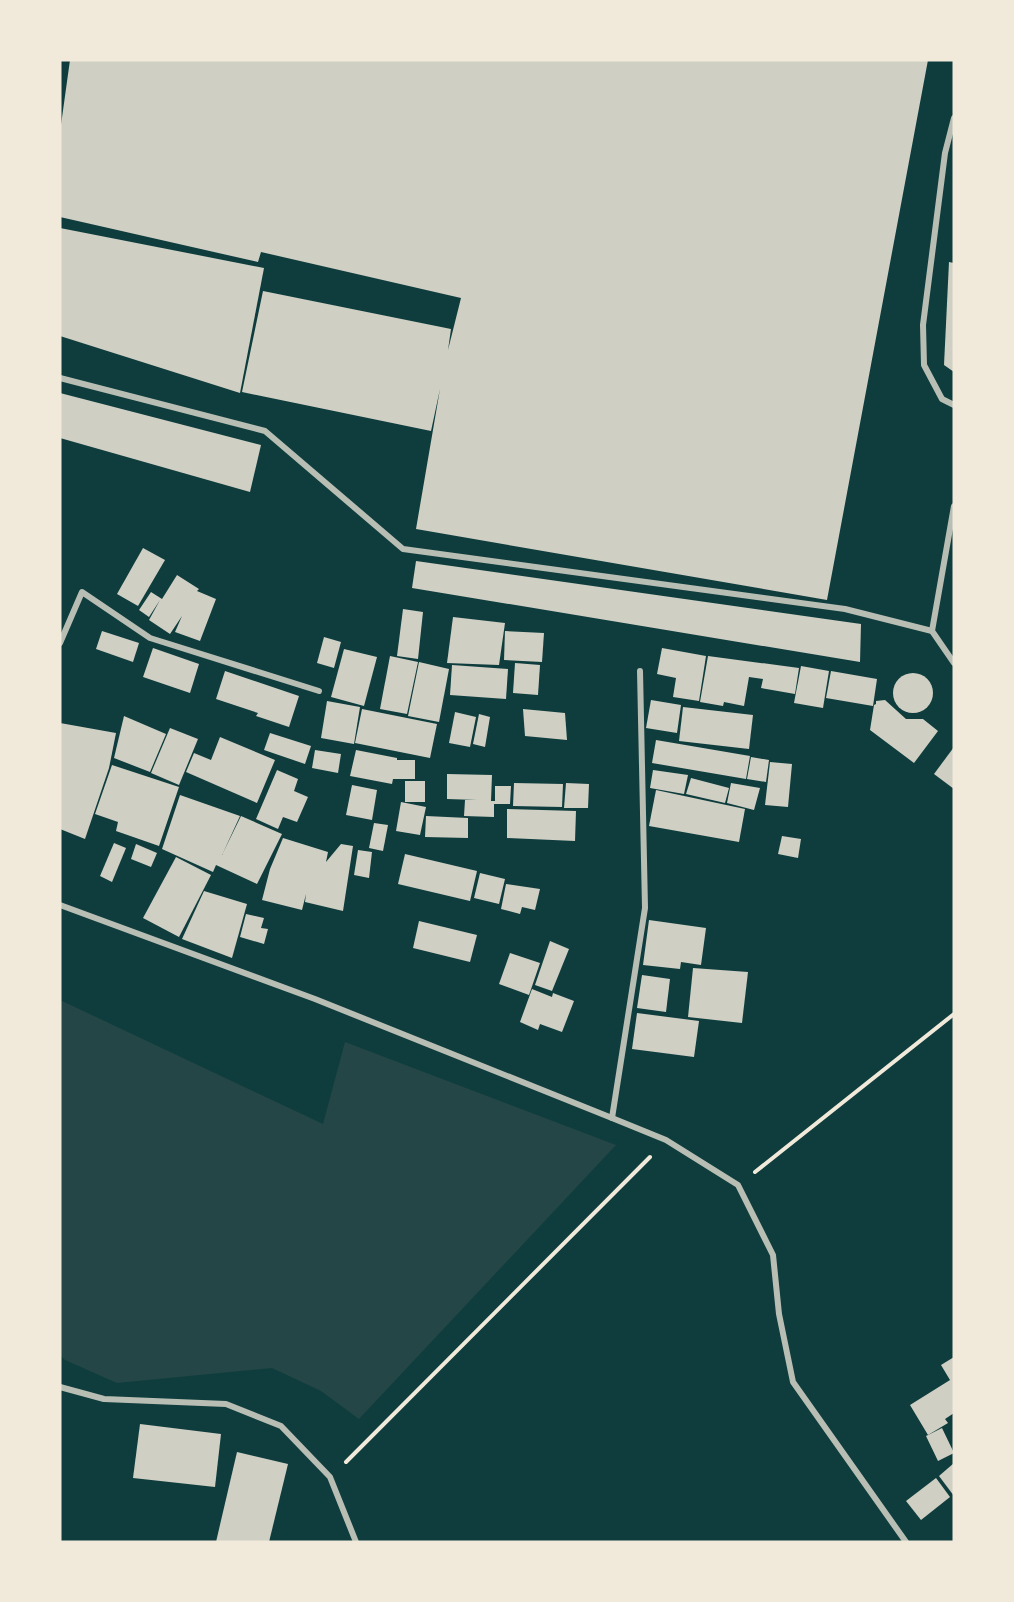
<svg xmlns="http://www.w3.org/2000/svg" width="1014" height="1602" viewBox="0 0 1014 1602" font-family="Karla,sans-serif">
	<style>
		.green { fill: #244646 }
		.building { fill: #cfcfc3 }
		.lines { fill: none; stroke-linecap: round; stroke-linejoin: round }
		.path { stroke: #f1e9da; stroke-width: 4 }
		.minor { stroke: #b8beb3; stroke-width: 6 }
	</style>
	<rect width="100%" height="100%" fill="#0f3d3e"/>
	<polygon class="green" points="60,1000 323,1124 345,1042 616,1145 359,1419 321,1391 272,1368 117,1383 65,1360 60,1355"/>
	<g class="building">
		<polygon points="70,60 928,60 827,600 416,529 440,389 431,431 242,392 263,291 451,329 448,350 461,298 261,252 258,262 60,217 60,132"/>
		<polygon points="60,228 264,268 240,393 60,336"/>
		<polygon points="949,262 954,263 954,372 944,365"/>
		<polygon points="60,393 261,445 250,492 60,438"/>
		<polygon points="143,548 165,560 138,606 117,594"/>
		<polygon points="416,561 861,624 860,662 412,588"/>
		<polygon points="177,575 199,589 197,591 216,599 200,641 175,632 182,616 170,634 149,620 160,600 149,617 139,610 151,592 162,599"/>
		<polygon points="403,609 423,612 418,659 397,656"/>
		<polygon points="453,617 505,623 499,665 447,663"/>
		<polygon points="102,631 139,643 133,662 96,649"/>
		<polygon points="505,631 544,633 542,662 504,660"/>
		<polygon points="324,637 341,642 334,668 317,663"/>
		<polygon points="153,648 199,664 190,693 143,677"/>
		<polygon points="662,648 706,656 699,701 673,697 676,678 657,674"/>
		<polygon points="344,649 377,657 364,706 331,697"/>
		<polygon points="390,656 418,662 407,714 380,709"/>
		<polygon points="708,656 799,668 795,694 761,688 763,679 749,677 744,706 724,702 723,706 700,702"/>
		<polygon points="419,662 449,669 439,722 408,716"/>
		<polygon points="515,663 540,665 538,695 513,693"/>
		<polygon points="452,665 508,669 506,699 450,695"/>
		<polygon points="801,666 829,671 823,708 794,703"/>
		<polygon points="225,671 299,696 289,727 256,716 258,713 216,699"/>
		<polygon points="831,671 877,679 873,706 826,698"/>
		<circle cx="913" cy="693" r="20"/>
		<polygon points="651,700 681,705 677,733 646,728"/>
		<polygon points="885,700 906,719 923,719 938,731 914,763 870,730 874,705 876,704 876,701"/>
		<polygon points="327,701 360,707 354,744 321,738"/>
		<polygon points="683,707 753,715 749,749 679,741"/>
		<polygon points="362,709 437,724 430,758 355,743"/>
		<polygon points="523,709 565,713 567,740 525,736"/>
		<polygon points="455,712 476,717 470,747 449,743"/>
		<polygon points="479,714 490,717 485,747 473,744"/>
		<polygon points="124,716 166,734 150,772 114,758"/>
		<polygon points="60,723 116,733 109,768 85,839 60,829"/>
		<polygon points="170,728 198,739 179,785 151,773"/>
		<polygon points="270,733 311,746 305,764 264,750"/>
		<polygon points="220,737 275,760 257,803 186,772 194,753 211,760"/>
		<polygon points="656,740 750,756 746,779 652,763"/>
		<polygon points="954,747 954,789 934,774"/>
		<polygon points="315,750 341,754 338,773 312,768"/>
		<polygon points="356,750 397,758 397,760 415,760 415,779 393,779 392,784 350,776"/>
		<polygon points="751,757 769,760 766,782 747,779"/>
		<polygon points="770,762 792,764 788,807 765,805"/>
		<polygon points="112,765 179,787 159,846 116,831 118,822 95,814"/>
		<polygon points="277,770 298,779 294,791 308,797 297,822 283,817 278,829 256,819"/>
		<polygon points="653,770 688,775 684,794 650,788"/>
		<polygon points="447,774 492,775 491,801 495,801 495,786 511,786 510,804 494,804 494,817 464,816 465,800 477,800 447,799"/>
		<polygon points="691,778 729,788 725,803 686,794"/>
		<rect x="405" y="781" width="20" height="21"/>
		<polygon points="514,783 563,784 562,807 513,806"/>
		<polygon points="566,783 589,784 588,808 564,808"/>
		<polygon points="731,783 760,788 754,810 727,803"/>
		<polygon points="352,785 377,790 372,820 346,815"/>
		<polygon points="656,790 745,809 739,842 649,826"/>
		<polygon points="180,795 240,816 222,855 241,816 282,834 257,884 216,865 213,872 162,849"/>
		<polygon points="401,802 426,807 420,835 396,831"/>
		<polygon points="507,809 576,811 575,841 507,838"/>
		<polygon points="426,816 468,818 468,838 425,837"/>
		<polygon points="374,823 388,825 383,851 369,848"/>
		<polygon points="782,836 801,839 798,858 778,854"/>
		<polygon points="283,838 328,852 326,862 341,844 353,846 343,911 305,902 306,894 302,910 262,900 270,869"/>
		<polygon points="114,843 126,848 112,882 100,876"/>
		<polygon points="136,844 157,853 151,867 131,859"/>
		<polygon points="358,850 372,852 369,878 354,875"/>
		<polygon points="405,854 477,871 470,901 398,884"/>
		<polygon points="176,857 211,875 179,937 143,918"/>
		<polygon points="480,873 505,879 499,904 474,898"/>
		<polygon points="506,884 540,889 535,910 522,907 520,914 501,909"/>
		<polygon points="204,891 247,904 232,958 182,939"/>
		<polygon points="246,914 264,918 261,928 268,929 264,944 240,937"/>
		<polygon points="649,920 706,928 701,965 681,962 680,969 643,965"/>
		<polygon points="419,921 477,935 470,962 413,948"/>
		<polygon points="550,941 569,949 552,991 535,985"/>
		<polygon points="510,953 540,963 529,995 499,984"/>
		<polygon points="693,968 748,972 742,1023 688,1017"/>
		<polygon points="642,975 670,979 666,1012 637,1008"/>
		<polygon points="532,989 552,997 553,993 574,1001 562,1032 540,1024 538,1030 520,1022"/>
		<polygon points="637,1013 699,1021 694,1057 632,1049"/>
		<polygon points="954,1357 954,1413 945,1419 948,1423 928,1435 910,1405 950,1380 941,1365"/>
		<polygon points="140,1424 221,1434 215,1487 133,1478"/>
		<polygon points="942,1428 954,1453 938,1461 926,1436"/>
		<polygon points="237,1452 288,1464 269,1542 216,1542"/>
		<polygon points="954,1463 954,1496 939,1476"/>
		<polygon points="936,1478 950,1497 921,1520 906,1501"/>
	</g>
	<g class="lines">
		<g class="path">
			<polyline points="755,1172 954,1014"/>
			<polyline points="346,1462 650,1157"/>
		</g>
		<g class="minor">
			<polyline points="954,118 945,153 923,325 924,365 942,399 954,405"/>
			<polyline points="60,378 265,431 403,549 845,609 932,631"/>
			<polyline points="954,506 932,631 954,663"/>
			<polyline points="60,643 82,592 150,638 319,691"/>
			<polyline points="60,905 315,999 612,1118 666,1140 738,1185 773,1255 779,1314 793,1382 906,1542"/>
			<polyline points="612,1118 645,908 640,671"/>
			<polyline points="60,1387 104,1399 226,1404 281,1426 330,1477 356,1542"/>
		</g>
	</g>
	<rect width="1014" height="1602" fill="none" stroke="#f1e9da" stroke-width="123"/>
</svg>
